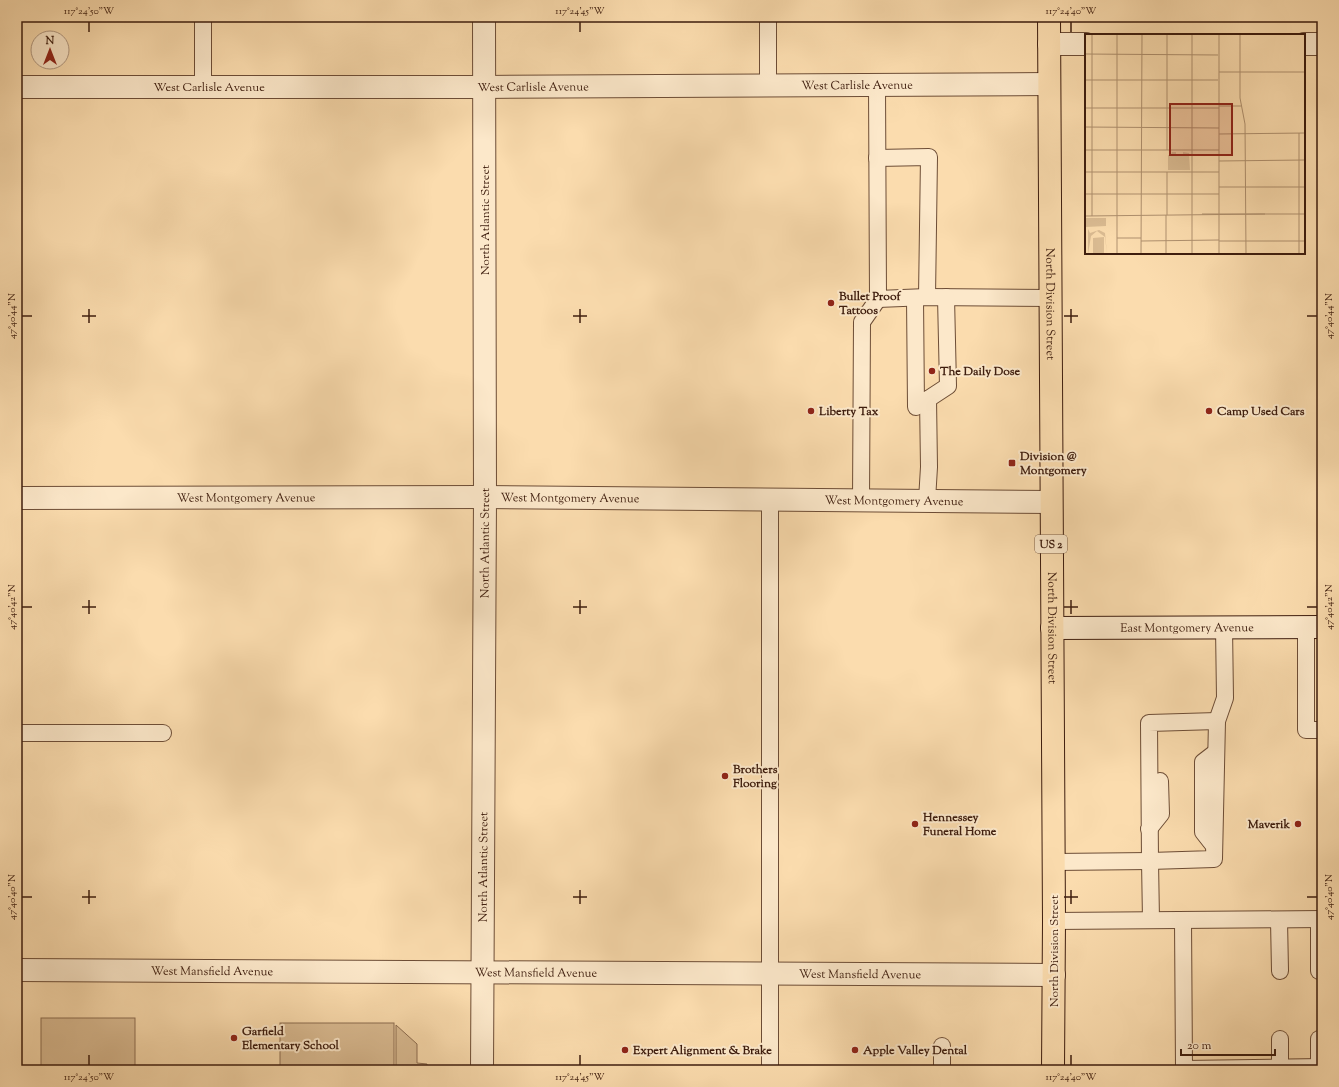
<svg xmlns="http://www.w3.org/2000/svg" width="1339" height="1087" viewBox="0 0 1339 1087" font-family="'Sorts Mill Goudy',serif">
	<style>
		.green { fill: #dbbc93; stroke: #8c6c50 }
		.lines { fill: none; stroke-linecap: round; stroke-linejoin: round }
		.lane-casing { stroke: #6d4d36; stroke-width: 18 }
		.street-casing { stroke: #6d4d36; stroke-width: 24 }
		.secondary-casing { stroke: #3e1d0e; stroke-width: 24 }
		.primary-casing { stroke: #3e1d0e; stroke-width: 24 }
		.lane { stroke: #fce8ca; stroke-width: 16 }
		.street { stroke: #fce8ca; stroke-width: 22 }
		.secondary { stroke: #fce8ca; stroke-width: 22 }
		.primary { stroke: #fbdcae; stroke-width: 22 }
		.ticks { fill: none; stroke: #3e1d0e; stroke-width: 1.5 }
		.poi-dot { fill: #8f2418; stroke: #fce8ca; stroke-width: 1.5 }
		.labels { text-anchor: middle; stroke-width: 4; stroke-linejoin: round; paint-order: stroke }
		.shield { fill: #fce8ca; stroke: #775a46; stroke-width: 1 }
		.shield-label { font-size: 11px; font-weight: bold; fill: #3e1d0e }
		.street-label { font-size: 12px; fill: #3e1d0e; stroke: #fce8ca }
		.poi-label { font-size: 12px; font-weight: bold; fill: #3e1d0e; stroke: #fce8ca; text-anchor: start }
		.inset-road { fill: none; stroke: #af906e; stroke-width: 1 }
		.view { fill: #8f2418; fill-opacity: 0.15; stroke: #8f2418; stroke-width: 2 }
		.inset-edge { fill: none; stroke: #3e1d0e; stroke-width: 2 }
		.neatline { fill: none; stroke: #3e1d0e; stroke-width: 1.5 }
		.ticks-label { font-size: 10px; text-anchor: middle; fill: #3e1d0e }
	</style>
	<rect width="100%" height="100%" fill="#fbdcae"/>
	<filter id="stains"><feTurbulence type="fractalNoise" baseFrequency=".005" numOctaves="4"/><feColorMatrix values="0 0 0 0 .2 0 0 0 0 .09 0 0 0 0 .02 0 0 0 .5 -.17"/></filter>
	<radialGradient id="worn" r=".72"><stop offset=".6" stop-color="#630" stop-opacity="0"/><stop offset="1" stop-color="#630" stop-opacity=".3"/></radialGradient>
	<g class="green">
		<rect x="41" y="1018" width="94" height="52"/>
		<rect x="280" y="1023" width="114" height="47"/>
		<polygon points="396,1025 417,1044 417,1063 427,1064 427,1070 396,1070"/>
	</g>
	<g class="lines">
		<defs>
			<g id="lane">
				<polyline points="203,17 203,87"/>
				<polyline points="768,85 768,17"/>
				<polyline points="877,85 878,299 927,297 1050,298"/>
				<polyline points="877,158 929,157 927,297"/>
				<polyline points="915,298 916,407 948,386 946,297"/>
				<polyline points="770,500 770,1070"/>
				<polyline points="861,500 862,322 878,299"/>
				<polyline points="927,500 929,467 928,399"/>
				<polyline points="1306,627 1306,730 1322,730"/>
				<polyline points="17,733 163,733"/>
				<polyline points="1149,829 1161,814 1160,781"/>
				<polyline points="1214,846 1203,832 1203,762 1216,752"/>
				<polyline points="1054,862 1150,861 1214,859 1217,721 1225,698 1224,627"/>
				<polyline points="1319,919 1319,971"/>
				<polyline points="1151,920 1150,861 1149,723 1217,721"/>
				<polyline points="1183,920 1184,1069 1322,1067"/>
				<polyline points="1279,920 1280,971"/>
				<polyline points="1054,921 1322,919"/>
				<polyline points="1280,1039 1280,1068"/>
				<polyline points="1319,1039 1319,1067"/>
				<polyline points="942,1046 942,1070"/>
			</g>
			<g id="street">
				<polyline points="1049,44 1086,44"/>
				<polyline points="1304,44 1322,44"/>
				<path id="s1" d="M17,87h467l565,-3"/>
				<path id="s2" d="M17,498l468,-1 566,5"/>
				<path id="s3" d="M17,970l1037,5"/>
				<path id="s4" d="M482,1070l3,-573 -1,-480"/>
			</g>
			<g id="secondary">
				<path id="s5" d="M1052,628l270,-1"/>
			</g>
			<g id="primary">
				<path id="s6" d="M1049,17l5,904 -1,149"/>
			</g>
		</defs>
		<use href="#lane" class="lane-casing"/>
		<use href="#street" class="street-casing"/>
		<use href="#secondary" class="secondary-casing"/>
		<use href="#primary" class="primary-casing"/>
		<use href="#lane" class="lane"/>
		<use href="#street" class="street"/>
		<use href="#secondary" class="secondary"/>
		<use href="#primary" class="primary"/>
	</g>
	<path class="ticks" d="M89,22v10M580,22v10M1071,22v10M89,309v14M580,309v14M1071,309v14M22,316h10M82,316h14M573,316h14M1064,316h14M1307,316h10M89,600v14M580,600v14M1071,600v14M22,607h10M82,607h14M573,607h14M1064,607h14M1307,607h10M89,890v14M580,890v14M1071,890v14M22,897h10M82,897h14M573,897h14M1064,897h14M1307,897h10M89,1055v10M580,1055v10M1071,1055v10"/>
	<g class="poi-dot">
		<circle cx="831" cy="303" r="4"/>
		<circle cx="932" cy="371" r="4"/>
		<circle cx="811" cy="411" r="4"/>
		<circle cx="1209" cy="411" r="4"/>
		<rect x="1008" y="459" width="8" height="8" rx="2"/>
		<circle cx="725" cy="776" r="4"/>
		<circle cx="915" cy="824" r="4"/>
		<circle cx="1298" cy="824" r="4"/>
		<circle cx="234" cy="1038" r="4"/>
		<circle cx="625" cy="1050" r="4"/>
		<circle cx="855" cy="1050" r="4"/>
	</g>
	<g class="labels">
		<rect class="shield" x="1035" y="535" width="32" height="18" rx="3"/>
		<g class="shield-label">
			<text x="1051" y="548">US 2</text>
		</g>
		<g class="street-label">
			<text dy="4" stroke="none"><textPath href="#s1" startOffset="840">West Carlisle Avenue</textPath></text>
			<text dy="4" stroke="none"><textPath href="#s1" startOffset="192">West Carlisle Avenue</textPath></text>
			<text dy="4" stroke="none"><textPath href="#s1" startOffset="516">West Carlisle Avenue</textPath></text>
			<text transform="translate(485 220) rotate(-90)" y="4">North Atlantic Street</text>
			<text dy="4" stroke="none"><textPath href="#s6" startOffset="287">North Division Street</textPath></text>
			<text dy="4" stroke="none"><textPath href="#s2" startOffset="229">West Montgomery Avenue</textPath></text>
			<text dy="4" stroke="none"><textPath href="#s2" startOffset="553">West Montgomery Avenue</textPath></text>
			<text dy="4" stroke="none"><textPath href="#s2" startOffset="877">West Montgomery Avenue</textPath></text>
			<text dy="4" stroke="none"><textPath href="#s4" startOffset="527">North Atlantic Street</textPath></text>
			<text dy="4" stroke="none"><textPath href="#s5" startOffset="135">East Montgomery Avenue</textPath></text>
			<text dy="4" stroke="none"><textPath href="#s6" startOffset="611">North Division Street</textPath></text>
			<text dy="4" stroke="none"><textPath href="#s4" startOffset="203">North Atlantic Street</textPath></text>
			<text transform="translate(1054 951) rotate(-90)" y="4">North Division Street</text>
			<text dy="4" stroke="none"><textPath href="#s3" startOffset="195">West Mansfield Avenue</textPath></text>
			<text dy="4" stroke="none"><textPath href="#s3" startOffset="519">West Mansfield Avenue</textPath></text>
			<text dy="4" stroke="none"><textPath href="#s3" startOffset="843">West Mansfield Avenue</textPath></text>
		</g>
		<g class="poi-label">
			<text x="839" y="300">Bullet Proof<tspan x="839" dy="14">Tattoos</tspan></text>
			<text x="940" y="375">The Daily Dose</text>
			<text x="819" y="415">Liberty Tax</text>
			<text x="1217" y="415">Camp Used Cars</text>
			<text x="1020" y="460">Division @<tspan x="1020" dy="14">Montgomery</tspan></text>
			<text x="733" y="773">Brothers<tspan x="733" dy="14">Flooring</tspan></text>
			<text x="923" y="821">Hennessey<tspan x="923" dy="14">Funeral Home</tspan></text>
			<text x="1290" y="828" text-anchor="end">Maverik</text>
			<text x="242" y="1035">Garfield<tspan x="242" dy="14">Elementary School</tspan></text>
			<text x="633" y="1054">Expert Alignment &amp; Brake</text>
			<text x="863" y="1054">Apple Valley Dental</text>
		</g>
	</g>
	<g transform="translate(1085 34)">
		<rect width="220" height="220" fill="#fbdcae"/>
		<path d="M87,118h4v3h7v-3l6,1 1,17h-22v-15h3zM0,184h21v8l-20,1 -1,5zM3,195l2,4 9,-3 6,3 2,21 -2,-17 -8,-6 -6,5 -3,18zM19,203v17h-11v-16z" fill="#dbbc93"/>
		<path class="inset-road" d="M134,0v220M155,0v64l5,26 1,130M0,20l133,1M134,38h86M0,46h133M134,72h22M0,74h134M0,93l134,1M214,99v121M134,100l86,-1M0,116h134M82,116v-116M134,127l86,-1M0,138h134M82,138v43M134,153h86M0,160h134M117,180h103M81,181v39M0,182l180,-2M7,182v-182M32,204h24M56,207l78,-1M134,207h86M32,220v-220M56,220l1,-220M107,220v-220"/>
		<path class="view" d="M85,70h62v51h-62z"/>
		<rect width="220" height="220" class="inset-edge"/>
	</g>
	<rect width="1339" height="1087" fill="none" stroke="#fbdcae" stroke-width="44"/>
	<g transform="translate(50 50)"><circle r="19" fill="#fce8ca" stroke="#b0977f"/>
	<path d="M0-3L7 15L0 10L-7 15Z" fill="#8f2418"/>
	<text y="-6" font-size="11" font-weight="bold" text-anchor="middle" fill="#3e1d0e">N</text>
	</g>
	<path d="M1181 1049v6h94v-6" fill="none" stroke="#3e1d0e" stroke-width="2"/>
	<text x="1187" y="1049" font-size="12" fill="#3e1d0e" stroke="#fce8ca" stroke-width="3" paint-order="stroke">20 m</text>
	<rect x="22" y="22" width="1295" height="1043" class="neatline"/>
	<g class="ticks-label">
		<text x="89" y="14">117°24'50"W</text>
		<text x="580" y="14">117°24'45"W</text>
		<text x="1071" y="14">117°24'40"W</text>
		<text transform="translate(11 316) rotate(-90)" y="4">47°40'44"N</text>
		<text transform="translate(1328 316) rotate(-90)" y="4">47°40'44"N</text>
		<text transform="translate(11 607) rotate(-90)" y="4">47°40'42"N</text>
		<text transform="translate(1328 607) rotate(-90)" y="4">47°40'42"N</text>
		<text transform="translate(11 897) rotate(-90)" y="4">47°40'40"N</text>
		<text transform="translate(1328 897) rotate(-90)" y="4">47°40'40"N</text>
		<text x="89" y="1080">117°24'50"W</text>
		<text x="580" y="1080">117°24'45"W</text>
		<text x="1071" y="1080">117°24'40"W</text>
	</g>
	<rect width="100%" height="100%" filter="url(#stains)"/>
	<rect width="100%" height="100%" fill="url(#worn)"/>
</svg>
